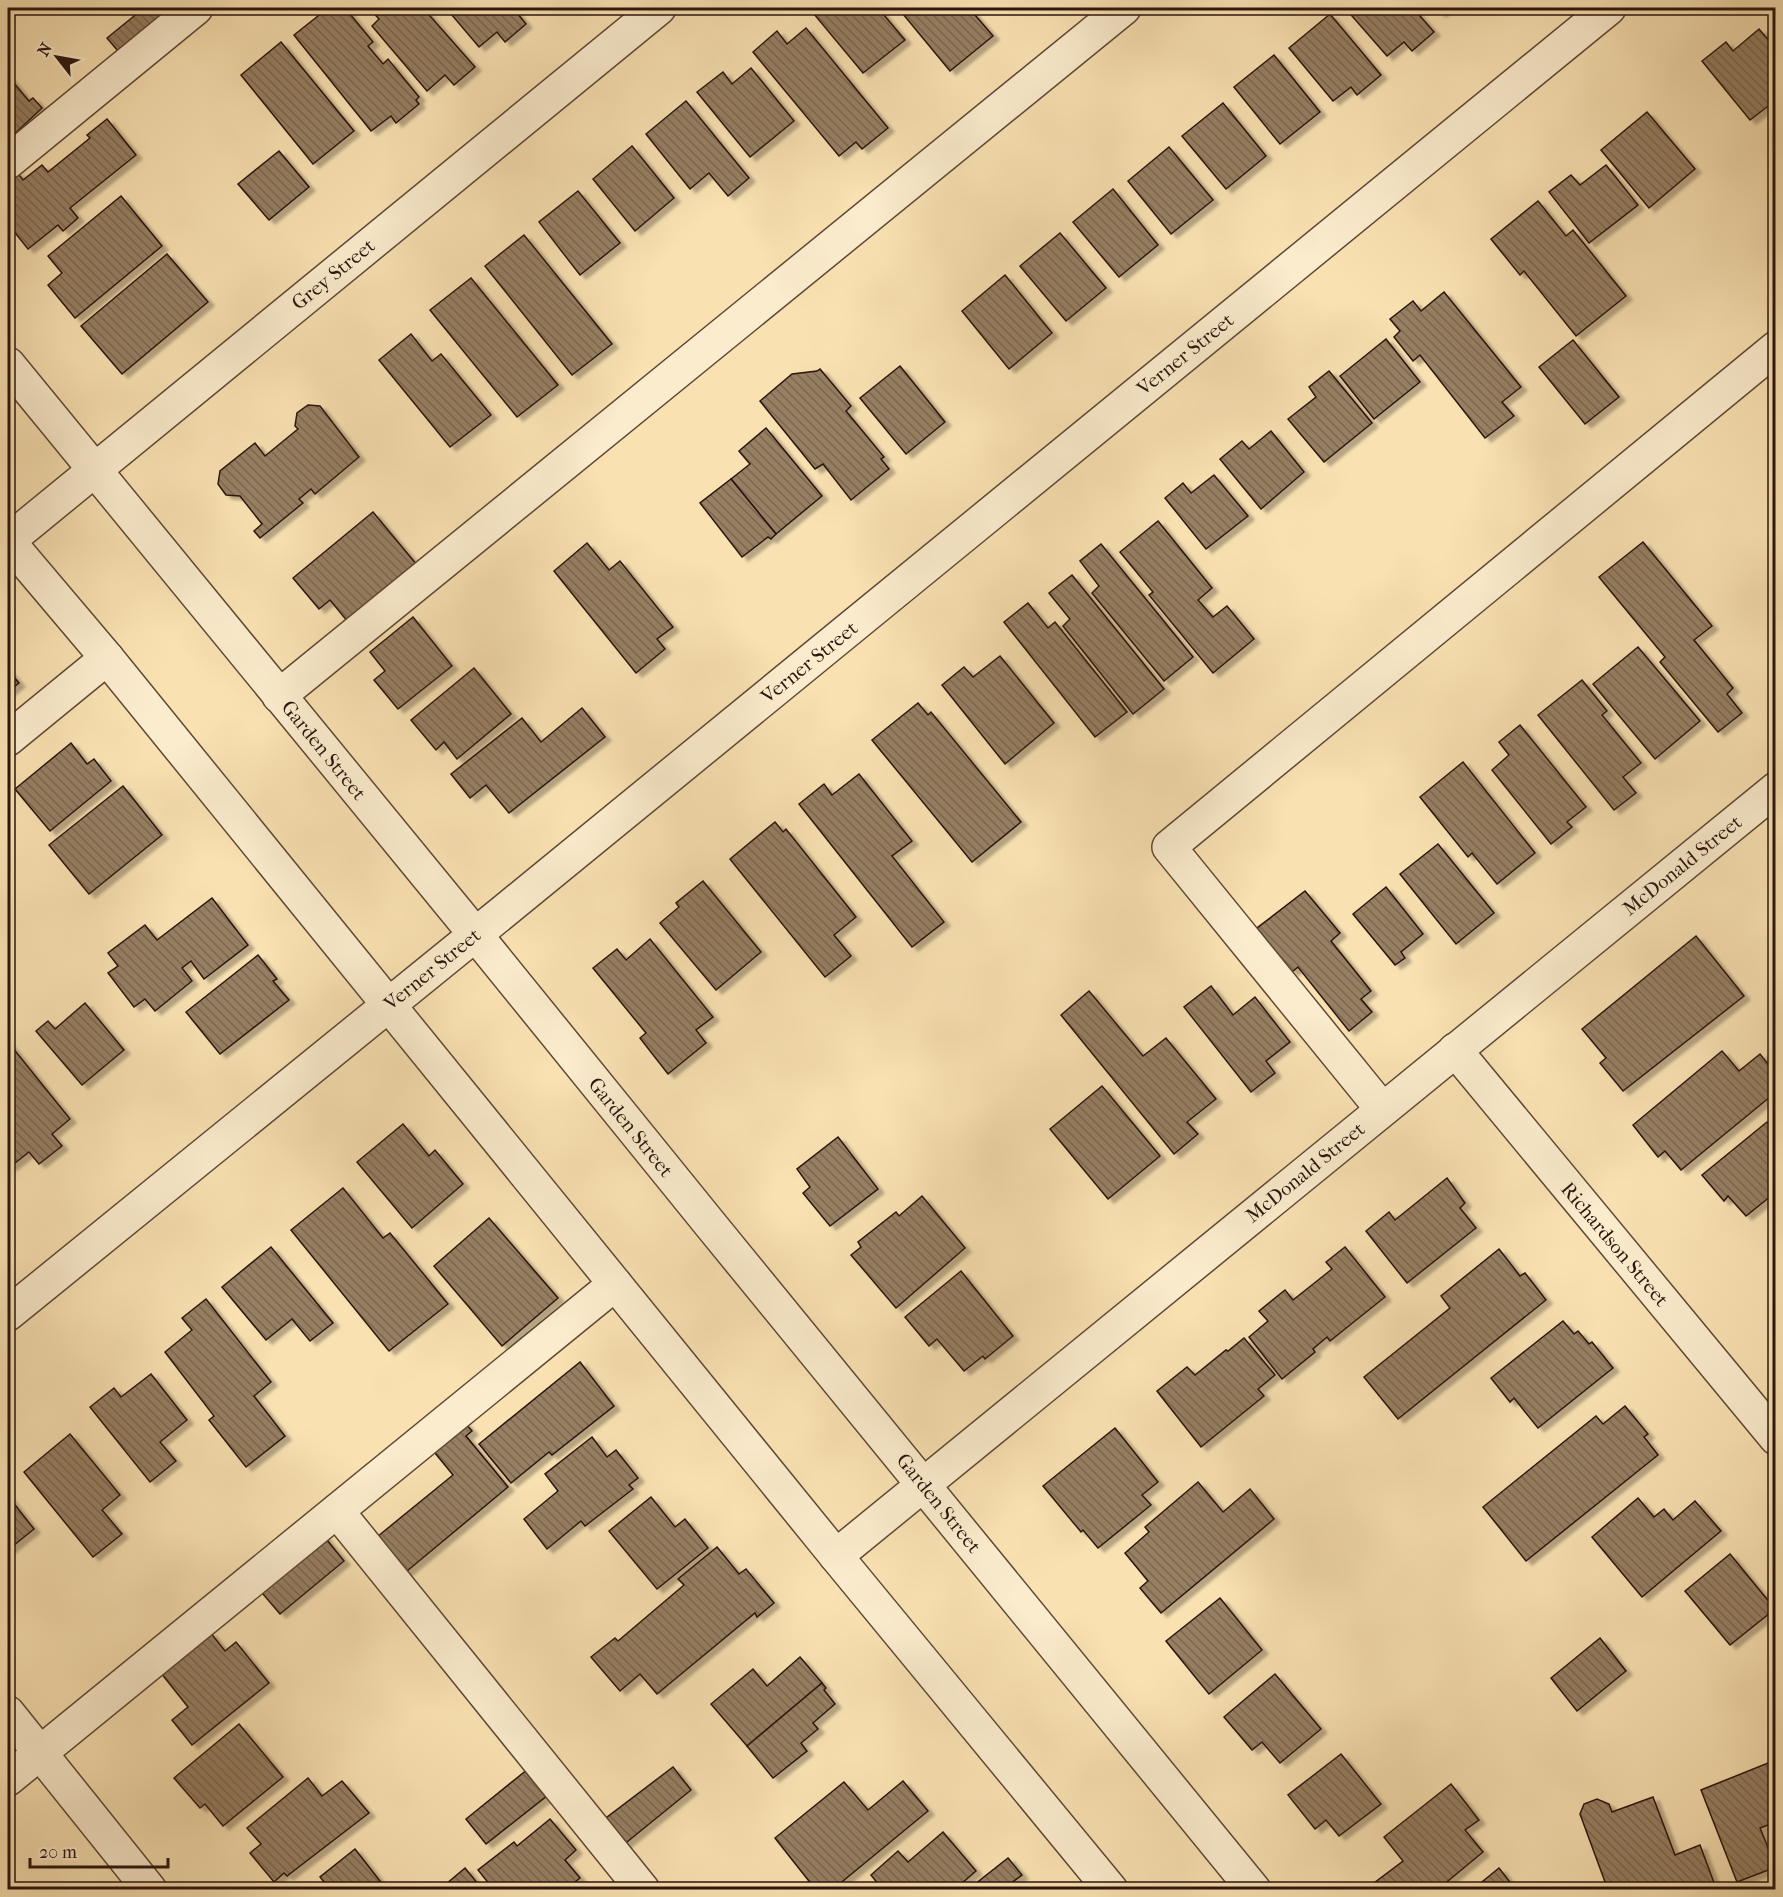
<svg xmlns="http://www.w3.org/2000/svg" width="1783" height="1897" viewBox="0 0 1783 1897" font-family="'IM FELL French Canon',serif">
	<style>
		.building { fill: url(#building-back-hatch); stroke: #2a150d; stroke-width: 1.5; filter: url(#shadow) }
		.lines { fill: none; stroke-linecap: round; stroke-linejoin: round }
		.minor-casing { stroke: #5e4836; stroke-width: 36 }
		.minor { stroke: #fbeccd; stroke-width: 33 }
		.labels { text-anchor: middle; stroke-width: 5; stroke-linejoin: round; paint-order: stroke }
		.street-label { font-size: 20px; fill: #2a150d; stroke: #fbeccd }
	</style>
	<defs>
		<pattern id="building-back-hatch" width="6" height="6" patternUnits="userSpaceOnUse" patternTransform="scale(1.5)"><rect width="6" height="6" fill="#967f63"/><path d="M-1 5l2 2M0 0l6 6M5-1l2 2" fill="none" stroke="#7b6750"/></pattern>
		<filter id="shadow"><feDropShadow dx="6" dy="4" stdDeviation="1.5" flood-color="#0004"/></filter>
	</defs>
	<rect width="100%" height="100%" fill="#f9e1b2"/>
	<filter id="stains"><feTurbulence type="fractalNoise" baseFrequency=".00333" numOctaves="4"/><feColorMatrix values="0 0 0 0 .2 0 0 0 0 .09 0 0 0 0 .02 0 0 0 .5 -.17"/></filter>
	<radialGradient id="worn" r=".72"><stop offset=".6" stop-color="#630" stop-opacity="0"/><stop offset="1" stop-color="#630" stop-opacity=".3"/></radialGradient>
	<g class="building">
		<polygon points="144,8 168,8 174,15 123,57 107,38"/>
		<polygon points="328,8 345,8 373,42 368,46 383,64 388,59 419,97 416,100 419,104 396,123 391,116 371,131 294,35"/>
		<polygon points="369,8 423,8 475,67 454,85 445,75 427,91 372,26 379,19"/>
		<polygon points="446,8 513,8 526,24 505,42 497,32 479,47"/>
		<polygon points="809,8 878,8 905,40 863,73"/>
		<polygon points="898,8 969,8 993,36 950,71"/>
		<polygon points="1345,8 1413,8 1434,32 1412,51 1404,42 1387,56"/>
		<polygon points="1435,8 1447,8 1440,13"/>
		<polygon points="1330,14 1381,75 1357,95 1351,87 1333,101 1289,48"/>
		<polygon points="806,28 888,128 862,149 856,142 839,156 753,52 777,31 787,44"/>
		<polygon points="1759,29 1776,49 1776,100 1750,120 1702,61 1726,42 1733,51"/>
		<polygon points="281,42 354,131 313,164 241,75"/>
		<polygon points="1274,55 1320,112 1280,144 1234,87"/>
		<polygon points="751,68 794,121 750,157 697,92 723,72 732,84"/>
		<polygon points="8,76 29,101 33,98 42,108 8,140"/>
		<polygon points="686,101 749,178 728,196 709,173 690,189 646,134"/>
		<polygon points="1223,103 1266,156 1226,189 1182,136"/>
		<polygon points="1647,112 1695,169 1649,208 1601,150"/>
		<polygon points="107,119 136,155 70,208 78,218 63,231 58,225 28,249 8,224 8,179 17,172 23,180 42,165 48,172 90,138 87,135"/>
		<polygon points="632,146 674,198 635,231 593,179"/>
		<polygon points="1169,147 1213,200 1171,234 1128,181"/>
		<polygon points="279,151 309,187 269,220 238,184"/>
		<polygon points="1606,165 1638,205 1589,243 1549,192 1571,175 1580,185"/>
		<polygon points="1113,189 1158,245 1119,277 1073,222"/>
		<polygon points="578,191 620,243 580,275 539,222"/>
		<polygon points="121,196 162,246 75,318 48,285 62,273 48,256"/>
		<polygon points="1538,201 1566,236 1573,230 1626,296 1576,336 1524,271 1520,275 1491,239"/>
		<polygon points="1060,233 1106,288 1066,321 1020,266"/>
		<polygon points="524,235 612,344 572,375 485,266"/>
		<polygon points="167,254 208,302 122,374 81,326"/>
		<polygon points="1005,275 1052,333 1009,369 962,311"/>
		<polygon points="471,278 558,385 517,417 430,310"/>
		<polygon points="1444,292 1521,387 1502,402 1514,416 1485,438 1420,355 1413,361 1394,337 1400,331 1390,319 1413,301 1421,311"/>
		<polygon points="411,334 432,361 441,354 491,415 450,447 379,360"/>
		<polygon points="1386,339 1420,382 1374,419 1340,376"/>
		<polygon points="1573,340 1619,397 1585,424 1539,367"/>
		<polygon points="900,366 945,422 906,454 860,398"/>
		<polygon points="820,369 851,406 846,411 884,457 881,459 889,469 851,500 823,464 815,469 760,401 792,374 817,371"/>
		<polygon points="1329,371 1372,423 1324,462 1288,419 1316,397 1309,387"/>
		<polygon points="308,405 320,406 359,457 315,494 311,489 299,499 303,503 260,538 254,531 262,524 240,496 226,495 218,484 220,471 255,443 265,456 298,429 295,426 297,413"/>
		<polygon points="766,428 822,496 776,534 731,479 750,464 739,451"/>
		<polygon points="1271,431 1304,472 1261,509 1220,459 1242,441 1249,449"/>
		<polygon points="1214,475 1248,516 1206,549 1165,498 1183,483 1191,493"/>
		<polygon points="731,479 776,534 771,539 768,537 742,557 700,503"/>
		<polygon points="373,512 417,565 348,622 330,600 319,609 293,578"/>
		<polygon points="1158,521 1212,588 1198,600 1213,617 1227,606 1254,639 1213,673 1149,595 1153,592 1120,552"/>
		<polygon points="1643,542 1712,626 1694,640 1733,688 1727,694 1742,713 1718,732 1660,662 1665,657 1599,577"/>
		<polygon points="587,543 609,570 620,561 673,627 657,639 665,649 636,673 554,571"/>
		<polygon points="1101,544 1193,657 1164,681 1092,593 1099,586 1080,561"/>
		<polygon points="1072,575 1164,689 1133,714 1063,626 1070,619 1049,593"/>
		<polygon points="1028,603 1048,628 1055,622 1127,712 1095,737 1004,622"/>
		<polygon points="413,617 452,666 398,709 374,680 385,671 370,652"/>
		<polygon points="1638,647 1700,721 1655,759 1593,684"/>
		<polygon points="1000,656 1054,723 1005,764 942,685 964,667 973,677"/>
		<polygon points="474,668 511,714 457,759 444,742 436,750 411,720"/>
		<polygon points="8,670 19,683 8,692"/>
		<polygon points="1582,680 1607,711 1602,715 1641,763 1623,777 1636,793 1614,810 1538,715"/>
		<polygon points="918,703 928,715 931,712 1021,822 972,862 872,740"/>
		<polygon points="582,708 605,737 509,813 486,785 470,798 451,774 522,718 541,742"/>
		<polygon points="1520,725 1586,807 1567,822 1572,827 1551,844 1492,770 1509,755 1499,742"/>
		<polygon points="71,743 87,764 94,759 111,781 50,831 15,789"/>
		<polygon points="1463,762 1535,853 1497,884 1472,853 1468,857 1420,797"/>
		<polygon points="859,774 912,841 892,856 944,922 912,947 799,804 824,784 832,795"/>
		<polygon points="123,786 162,835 89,894 49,845"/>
		<polygon points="775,822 783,832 786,829 856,917 834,935 851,956 825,977 730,859"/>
		<polygon points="1438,844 1494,913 1456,944 1400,874"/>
		<polygon points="703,881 761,952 716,990 660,923 679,907 676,903"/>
		<polygon points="1386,887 1423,934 1401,952 1405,958 1395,965 1353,914"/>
		<polygon points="1305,891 1340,933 1331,941 1371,991 1361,999 1372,1012 1349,1031 1298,967 1292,972 1257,928"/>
		<polygon points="212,898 248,945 204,979 191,961 182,968 192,981 155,1011 145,999 134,1007 108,973 118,966 108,953 145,925 157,940"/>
		<polygon points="1696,936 1744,996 1623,1091 1600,1063 1606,1058 1582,1029"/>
		<polygon points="650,939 713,1017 696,1030 706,1043 668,1074 640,1038 646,1033 593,968 617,949 626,960"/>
		<polygon points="258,955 277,979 273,981 289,1000 220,1054 186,1012"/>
		<polygon points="1211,986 1233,1015 1255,997 1290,1042 1266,1061 1275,1073 1251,1092 1184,1007"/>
		<polygon points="1089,991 1143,1056 1166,1038 1216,1099 1187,1122 1198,1134 1174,1154 1061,1015"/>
		<polygon points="85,1003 124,1050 82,1085 36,1031 48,1021 55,1029"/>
		<polygon points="8,1042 70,1119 52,1134 62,1146 39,1164 29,1152 10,1167 8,1164"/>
		<polygon points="1722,1051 1739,1071 1760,1054 1776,1074 1776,1092 1681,1170 1665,1151 1658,1157 1633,1125"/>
		<polygon points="1102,1086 1160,1156 1108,1199 1050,1129"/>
		<polygon points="1767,1122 1776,1132 1776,1192 1746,1216 1728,1196 1724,1201 1702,1175"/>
		<polygon points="403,1124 429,1156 435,1150 463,1184 412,1228 357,1162"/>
		<polygon points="838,1137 878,1189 830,1226 803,1193 810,1187 797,1169"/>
		<polygon points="1447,1178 1465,1203 1460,1208 1476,1228 1407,1283 1366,1231 1389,1212 1395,1220"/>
		<polygon points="343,1188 383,1238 390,1233 448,1304 389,1351 291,1230"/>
		<polygon points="922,1196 965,1248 896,1308 851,1255 861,1247 858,1242 896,1212 899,1216"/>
		<polygon points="489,1218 558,1298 502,1346 434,1266"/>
		<polygon points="271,1247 333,1323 310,1341 292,1319 266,1340 222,1287"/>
		<polygon points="1345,1247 1385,1297 1330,1341 1327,1337 1313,1349 1315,1352 1282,1379 1249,1337 1268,1321 1259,1311 1285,1290 1293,1300 1332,1269 1326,1262"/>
		<polygon points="1499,1249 1520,1276 1525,1273 1546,1300 1398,1419 1364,1377 1450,1308 1441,1296"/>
		<polygon points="961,1271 1013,1336 985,1359 983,1356 964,1371 937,1339 929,1346 905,1317"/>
		<polygon points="206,1299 271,1382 254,1396 285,1436 246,1467 209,1420 214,1416 165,1352 192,1330 182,1318"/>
		<polygon points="1563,1321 1574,1334 1578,1331 1589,1344 1592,1342 1613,1368 1538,1428 1514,1398 1510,1402 1491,1378"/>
		<polygon points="1244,1338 1275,1375 1258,1389 1264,1396 1201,1447 1157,1391 1187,1367 1195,1375 1226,1350 1228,1351"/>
		<polygon points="580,1362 614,1406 552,1455 549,1452 511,1483 479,1444"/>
		<polygon points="151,1374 187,1420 160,1442 176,1461 150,1482 90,1407 114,1388 121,1397"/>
		<polygon points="1625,1406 1648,1434 1644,1437 1658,1455 1526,1561 1483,1507 1596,1416 1603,1424"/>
		<polygon points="463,1421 472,1431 466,1436 508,1487 401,1576 372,1541 453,1475 431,1448"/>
		<polygon points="1115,1428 1158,1482 1142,1495 1151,1505 1098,1548 1083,1530 1081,1532 1043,1486"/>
		<polygon points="70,1434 120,1495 102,1510 122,1534 93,1557 24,1472"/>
		<polygon points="592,1437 607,1457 616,1450 638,1478 629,1485 633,1489 585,1526 581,1521 547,1549 524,1519 558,1491 545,1474"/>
		<polygon points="1198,1482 1223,1512 1250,1489 1274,1519 1161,1613 1140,1588 1148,1581 1125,1553 1149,1532 1145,1527"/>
		<polygon points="8,1496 34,1529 8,1550"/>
		<polygon points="651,1497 675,1527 685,1519 708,1548 657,1589 609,1531"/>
		<polygon points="1638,1498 1654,1517 1664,1509 1673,1520 1695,1501 1721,1531 1642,1597 1592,1537"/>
		<polygon points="323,1535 344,1561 280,1614 258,1588"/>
		<polygon points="717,1547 739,1574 746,1569 774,1603 757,1617 755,1613 657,1694 640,1674 620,1691 591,1657 615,1638 618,1641 684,1585 678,1579"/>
		<polygon points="1730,1554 1775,1609 1730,1645 1685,1591"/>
		<polygon points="1220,1598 1262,1650 1209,1694 1166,1641"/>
		<polygon points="210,1632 225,1651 236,1642 269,1683 192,1745 172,1720 188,1707 161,1673"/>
		<polygon points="1600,1638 1626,1671 1577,1711 1551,1678"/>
		<polygon points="800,1657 822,1683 747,1746 711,1704 753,1669 767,1686"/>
		<polygon points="1275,1674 1321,1729 1280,1763 1262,1742 1252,1750 1224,1717"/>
		<polygon points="822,1683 826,1688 824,1690 835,1704 813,1723 818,1729 801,1743 807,1751 773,1778 747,1746"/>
		<polygon points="239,1724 283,1777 223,1826 205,1804 200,1808 174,1778"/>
		<polygon points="1341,1754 1381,1804 1339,1836 1326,1820 1315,1829 1288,1795"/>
		<polygon points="1773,1761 1776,1768 1776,1822 1760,1828 1776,1867 1737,1882 1701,1790"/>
		<polygon points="673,1767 691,1790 622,1846 602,1821"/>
		<polygon points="528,1769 548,1795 486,1844 466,1819"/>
		<polygon points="308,1778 322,1796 342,1781 369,1813 287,1876 284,1873 274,1882 250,1853 261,1844 247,1828"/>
		<polygon points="903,1781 928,1811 832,1890 816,1890 775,1838 844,1782 868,1810"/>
		<polygon points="1451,1784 1479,1820 1465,1830 1483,1852 1437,1890 1379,1890 1374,1883 1403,1861 1384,1837"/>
		<polygon points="1653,1797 1675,1855 1700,1845 1716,1888 1711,1890 1608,1890 1580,1814 1584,1804 1597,1799 1609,1804 1612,1812"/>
		<polygon points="550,1819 576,1850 565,1860 580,1878 565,1890 494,1890 478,1870 514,1842 517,1846"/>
		<polygon points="943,1832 976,1871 954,1890 883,1890 871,1875 898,1851 908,1862"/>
		<polygon points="355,1849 387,1890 330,1890 320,1877"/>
		<polygon points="1008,1858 1022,1875 1010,1884 1015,1890 971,1890 970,1888"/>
		<polygon points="465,1868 483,1890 439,1890"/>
		<polygon points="1499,1868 1516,1890 1472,1890"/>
	</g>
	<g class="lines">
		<defs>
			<g id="minor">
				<polyline points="8,162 196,8"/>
				<polyline points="8,364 475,934 710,1224 1254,1890"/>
				<polyline points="8,541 107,658 836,1556 1111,1890"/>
				<polyline points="8,541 659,8"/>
				<polyline points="279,696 1124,8"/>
				<polyline points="8,739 107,658"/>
				<polyline points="1455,1050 1776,1438"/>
				<polyline points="1382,1109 1169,847 1776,348"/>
				<polyline points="8,1314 508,908 1609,8"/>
				<polyline points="337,1511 643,1890"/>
				<polyline points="836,1556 1776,789"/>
				<polyline points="8,1713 150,1890"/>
				<polyline points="8,1779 615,1284"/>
			</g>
		</defs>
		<use href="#minor" class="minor-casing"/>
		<use href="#minor" class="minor"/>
	</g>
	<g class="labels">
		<g class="street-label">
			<text transform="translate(333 274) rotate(-39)" y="7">Grey Street</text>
			<text transform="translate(1185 354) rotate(-39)" y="7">Verner Street</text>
			<text transform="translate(809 662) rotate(-39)" y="7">Verner Street</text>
			<text transform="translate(324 750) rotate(51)" y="7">Garden Street</text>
			<text transform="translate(1682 865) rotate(-39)" y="7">McDonald Street</text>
			<text transform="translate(432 969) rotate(-39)" y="7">Verner Street</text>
			<text transform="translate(631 1127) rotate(51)" y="7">Garden Street</text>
			<text transform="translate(1305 1172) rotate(-39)" y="7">McDonald Street</text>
			<text transform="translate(1615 1244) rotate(50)" y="7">Richardson Street</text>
			<text transform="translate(939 1503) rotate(51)" y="7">Garden Street</text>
		</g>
	</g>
	<rect width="1783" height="1897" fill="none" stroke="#f9e1b2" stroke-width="30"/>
	<rect x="9" y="9" width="1765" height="1879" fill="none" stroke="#2a150d" stroke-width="3"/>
	<rect x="15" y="15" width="1753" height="1867" fill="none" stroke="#2a150d" stroke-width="1.5"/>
	<g transform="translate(57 57) rotate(301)" stroke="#fbeccd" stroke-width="4.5" paint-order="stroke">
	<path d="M0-4.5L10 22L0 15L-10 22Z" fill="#2a150d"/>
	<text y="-9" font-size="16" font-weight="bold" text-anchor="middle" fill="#2a150d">N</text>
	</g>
	<path d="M30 1858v9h138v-9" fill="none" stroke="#2a150d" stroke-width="3"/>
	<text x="39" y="1858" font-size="18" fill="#2a150d" stroke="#fbeccd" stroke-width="4.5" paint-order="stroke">20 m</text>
	<rect width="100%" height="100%" filter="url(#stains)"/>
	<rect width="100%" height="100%" fill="url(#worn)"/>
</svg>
